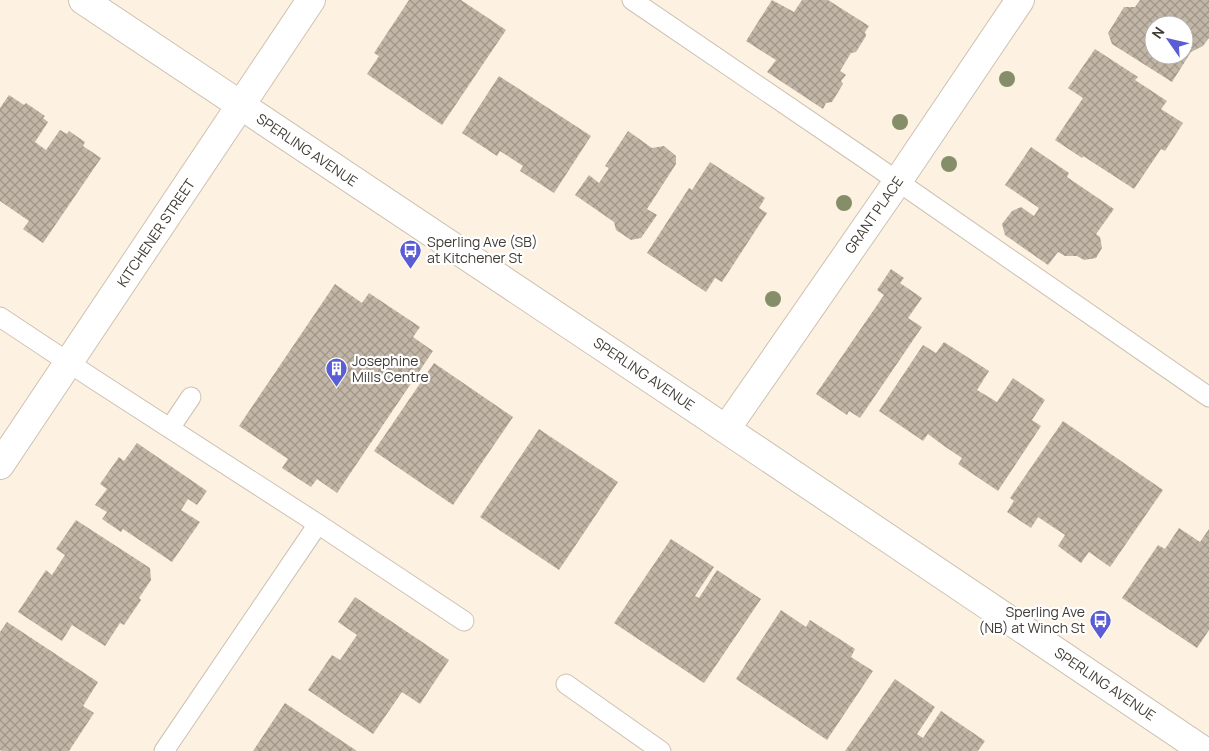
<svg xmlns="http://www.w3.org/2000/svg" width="1209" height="751" viewBox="0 0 1209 751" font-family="Manrope,sans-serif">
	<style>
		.building { fill: url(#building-cross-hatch); fill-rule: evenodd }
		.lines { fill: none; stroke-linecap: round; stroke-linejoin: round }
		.service-casing { stroke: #cdc1b1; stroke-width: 21 }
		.minor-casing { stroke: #cdc1b1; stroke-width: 30 }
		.tertiary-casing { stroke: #cdc1b1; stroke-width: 30 }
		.service { stroke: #fff; stroke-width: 19 }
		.minor { stroke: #fff; stroke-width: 28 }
		.tertiary { stroke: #fff; stroke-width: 28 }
		.tree { fill: #858e68 }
		.labels { text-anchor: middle; stroke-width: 4.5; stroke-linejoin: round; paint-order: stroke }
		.street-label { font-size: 14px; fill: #403b35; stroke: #fff }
		.poi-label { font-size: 14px; fill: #403b35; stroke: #fff; text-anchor: start }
	</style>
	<defs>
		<pattern id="building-cross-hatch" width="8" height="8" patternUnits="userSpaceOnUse" patternTransform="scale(1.25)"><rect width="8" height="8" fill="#c2b6a6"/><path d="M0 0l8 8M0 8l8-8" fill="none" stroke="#9f9588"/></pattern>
	</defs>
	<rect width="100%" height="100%" fill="#fdf1e1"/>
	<g class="building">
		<polygon points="409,0 461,0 506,30 442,125 367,74 379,56 374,53"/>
		<polygon points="772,0 794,12 802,0 828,0 869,26 865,32 866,36 856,52 851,53 840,71 846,75 841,81 843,84 832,102 826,103 823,109 767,72 776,60 746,41"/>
		<path d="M1140,0h69v38l-6,8 -12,6 -19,30 -60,-38 -4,-11 16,-26h11zM1154,25h30v30h-30z"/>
		<polygon points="1095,49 1138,77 1135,80 1167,101 1161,109 1183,123 1165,151 1161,149 1134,189 1083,156 1082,158 1055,140 1083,98 1068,88"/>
		<polygon points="499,76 591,136 554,193 520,171 523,166 500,151 497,156 462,133"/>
		<polygon points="9,95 24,105 26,103 45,116 43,118 48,122 35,142 46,150 60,130 67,134 69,131 85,142 83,146 101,158 43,243 23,229 29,221 0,201 0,108"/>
		<polygon points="628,131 652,148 664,146 676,156 676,164 647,209 657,215 641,238 631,240 616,230 614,222 575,195 589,175 599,183 609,168 605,166"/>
		<polygon points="1031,147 1069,173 1067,177 1114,209 1096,234 1100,237 1102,248 1096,258 1084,260 1077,256 1065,256 1058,252 1048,265 1005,235 1002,224 1012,211 1021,207 1034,216 1039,208 1005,185"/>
		<polygon points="710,162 765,198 759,208 767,213 722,282 715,278 706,292 647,253 689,188 692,190"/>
		<polygon points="891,269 904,278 900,283 922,298 908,318 922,327 860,418 849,411 847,415 816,394 884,295 877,290"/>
		<polygon points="335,284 362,303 369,293 420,327 413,337 433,351 337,493 317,479 311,487 282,468 288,459 239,426"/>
		<polygon points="944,342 989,371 977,390 997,402 1013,378 1045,400 1032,420 1041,426 998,491 958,464 962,458 944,446 928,434 923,441 879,411 923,345 936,353"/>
		<polygon points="434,363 513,417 453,505 374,451"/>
		<polygon points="1063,421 1163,490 1110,567 1089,552 1081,563 1058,546 1065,535 1038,517 1031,528 1007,512 1014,501 1010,498"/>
		<polygon points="539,429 618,482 559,570 480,517"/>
		<polygon points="137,443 207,491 197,505 188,499 181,510 200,522 172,562 123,529 121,532 102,519 107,512 95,505 107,489 100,484 119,457 124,461"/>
		<polygon points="76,520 150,568 151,580 139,598 141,600 124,625 120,623 105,646 72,625 62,641 18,612 46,570 52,575 65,555 56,549"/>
		<polygon points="1179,528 1200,542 1209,529 1209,630 1197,648 1122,598 1158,545 1165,549"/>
		<polygon points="671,539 714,567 695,596 699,598 717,570 761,599 704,683 614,623"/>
		<polygon points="355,597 449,660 420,704 402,692 373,734 308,690 332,655 340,660 357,635 338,622"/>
		<polygon points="781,610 806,627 810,620 855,649 851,657 873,671 827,740 736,679"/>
		<polygon points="7,622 98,682 83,706 94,713 69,751 2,751 0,750 0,632"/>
		<polygon points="895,679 935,707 917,734 923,738 941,711 985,741 978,751 845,751"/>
		<polygon points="285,703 357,751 253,751"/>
	</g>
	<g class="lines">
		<defs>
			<g id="service">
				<polyline points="632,0 864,158 1209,397"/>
				<polyline points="0,317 92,378 318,524 164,751"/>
				<polyline points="170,428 191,397"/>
				<polyline points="318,524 464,621"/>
				<polyline points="566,684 661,751"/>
			</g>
			<g id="minor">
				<polyline points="726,429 898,181 1020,0"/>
				<polyline points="0,465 311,0"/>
			</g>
			<polyline id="tertiary" points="83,0 696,409 1204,751"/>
		</defs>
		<use href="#service" class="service-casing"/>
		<use href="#minor" class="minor-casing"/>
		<use href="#tertiary" class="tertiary-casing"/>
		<use href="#service" class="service"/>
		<use href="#minor" class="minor"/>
		<use href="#tertiary" class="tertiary"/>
	</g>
	<g class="tree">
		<circle cx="1007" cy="79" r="8"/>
		<circle cx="900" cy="122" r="8"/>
		<circle cx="949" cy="164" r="8"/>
		<circle cx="844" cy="203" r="8"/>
		<circle cx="773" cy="299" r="8"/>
	</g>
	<defs>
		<symbol id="bus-pin" viewBox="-11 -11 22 30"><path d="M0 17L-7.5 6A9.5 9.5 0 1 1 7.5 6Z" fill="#5a5dd4" stroke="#fff"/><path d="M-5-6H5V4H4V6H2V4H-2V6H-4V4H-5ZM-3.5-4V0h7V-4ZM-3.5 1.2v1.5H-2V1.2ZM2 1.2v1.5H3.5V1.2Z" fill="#fff"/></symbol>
		<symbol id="building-pin" viewBox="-11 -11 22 30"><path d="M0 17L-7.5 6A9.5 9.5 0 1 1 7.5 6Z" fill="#5a5dd4" stroke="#fff"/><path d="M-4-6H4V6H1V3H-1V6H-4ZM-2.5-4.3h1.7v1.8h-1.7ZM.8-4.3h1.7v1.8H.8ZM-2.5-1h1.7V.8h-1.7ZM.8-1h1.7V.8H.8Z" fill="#fff"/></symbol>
	</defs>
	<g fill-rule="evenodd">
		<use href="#bus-pin" x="398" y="238" width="25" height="34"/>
		<use href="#building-pin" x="324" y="356" width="25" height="34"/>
		<use href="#bus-pin" x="1088" y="608" width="25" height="34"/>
	</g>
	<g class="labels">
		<g class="street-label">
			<text transform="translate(307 150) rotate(34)" y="5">SPERLING AVENUE</text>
			<text transform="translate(874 215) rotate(-55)" y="5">GRANT PLACE</text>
			<text transform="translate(156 233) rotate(-56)" y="5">KITCHENER STREET</text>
			<text transform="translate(644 374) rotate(34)" y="5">SPERLING AVENUE</text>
			<text transform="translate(1105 684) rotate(34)" y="5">SPERLING AVENUE</text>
		</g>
		<g class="poi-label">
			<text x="427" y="247">Sperling Ave (SB)<tspan x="427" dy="16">at Kitchener St</tspan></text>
			<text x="352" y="366">Josephine<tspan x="352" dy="16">Mills Centre</tspan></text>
			<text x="1085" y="617" text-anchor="end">Sperling Ave<tspan x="1085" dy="16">(NB) at Winch St</tspan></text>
		</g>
	</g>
	<g transform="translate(1169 40) rotate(304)"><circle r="24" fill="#ffffff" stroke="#b3b1ae"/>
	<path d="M0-4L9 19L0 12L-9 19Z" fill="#5a5dd4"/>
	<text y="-8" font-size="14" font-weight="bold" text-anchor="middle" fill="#403b35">N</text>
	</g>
</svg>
